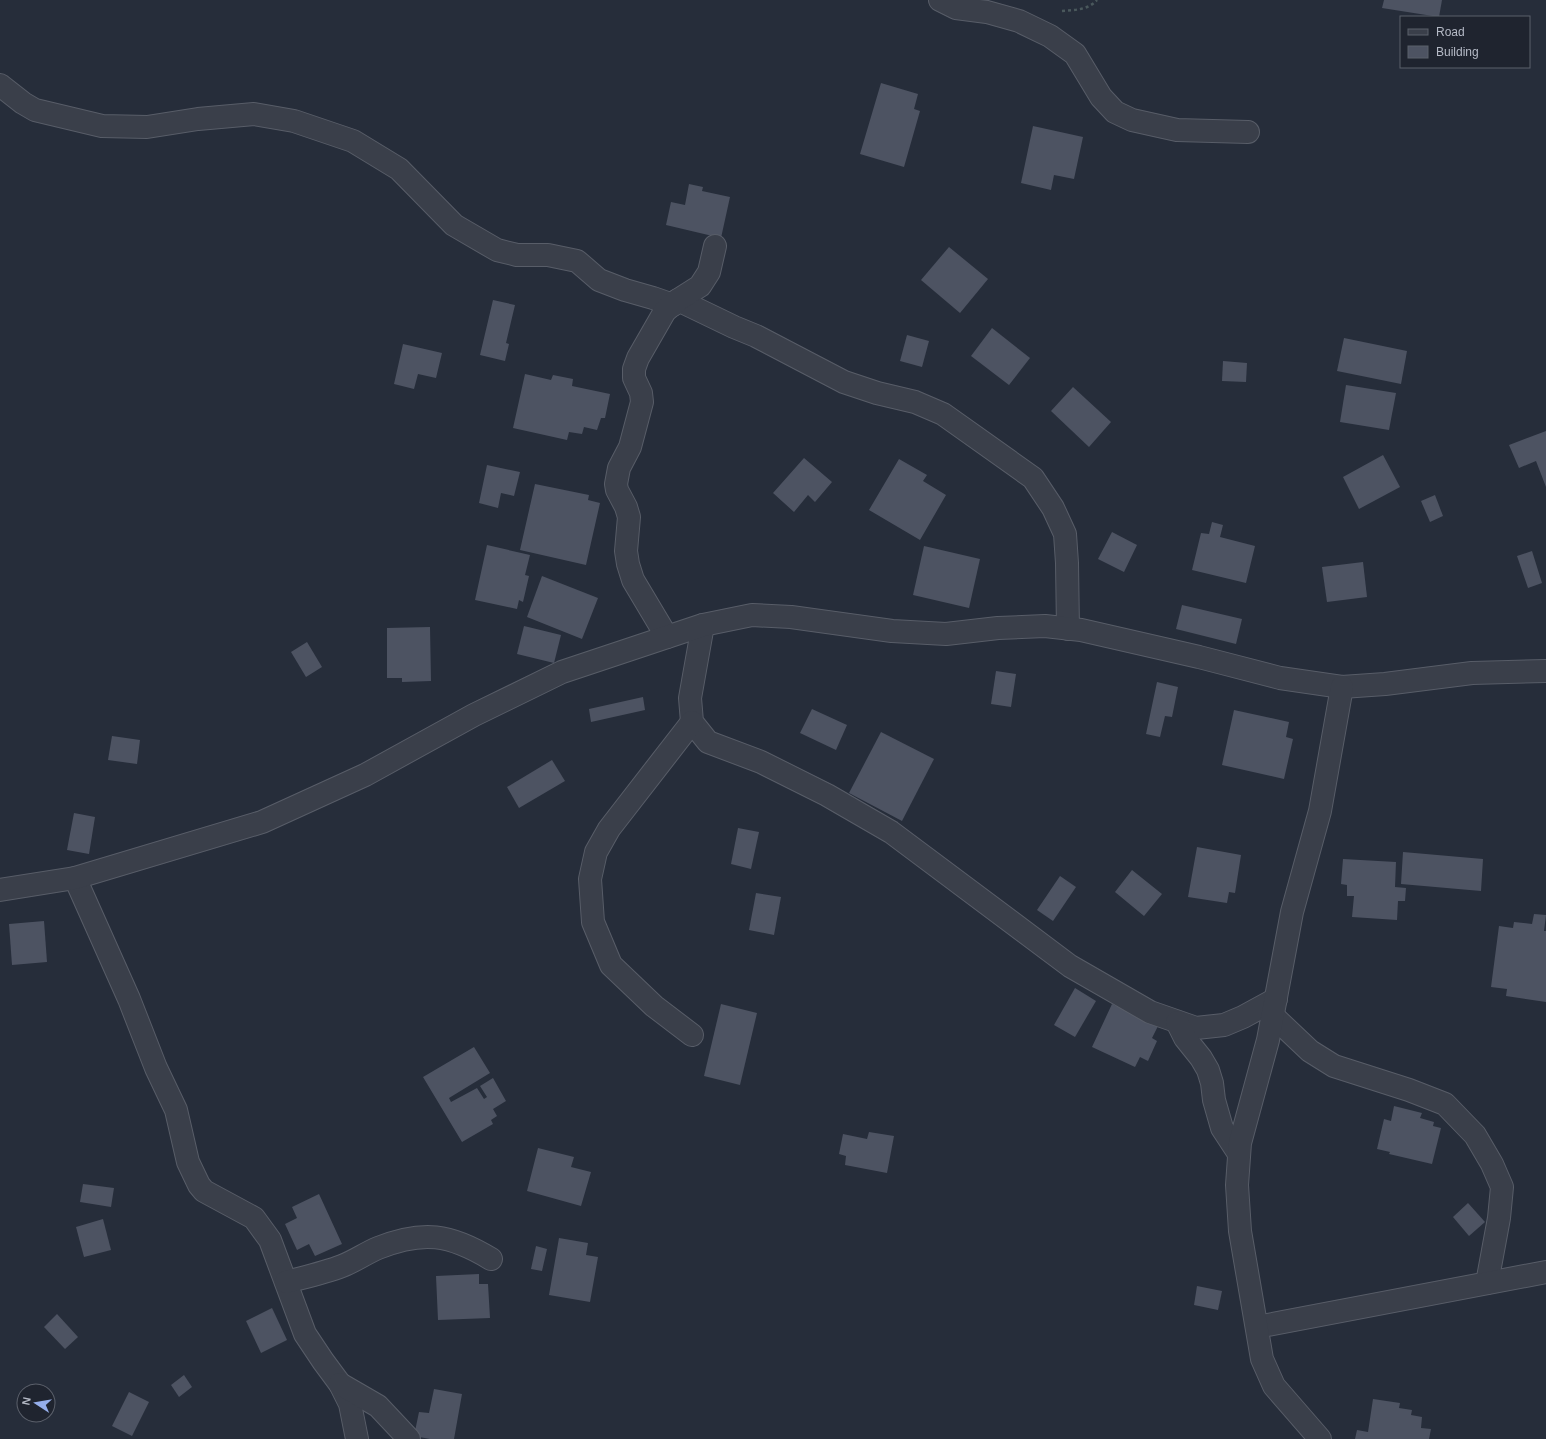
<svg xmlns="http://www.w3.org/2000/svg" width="1546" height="1439" viewBox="0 0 1546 1439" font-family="Arial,sans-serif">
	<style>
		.building { fill: #4d5362 }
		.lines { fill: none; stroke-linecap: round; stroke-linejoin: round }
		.minor-casing { stroke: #585d68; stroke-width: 24 }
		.path { stroke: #4a585c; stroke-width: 2.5; stroke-dasharray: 3 3; stroke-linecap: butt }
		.minor { stroke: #3a3f4a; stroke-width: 22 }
	</style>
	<rect width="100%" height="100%" fill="#262d3a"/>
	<g class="building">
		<polygon points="1384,0 1442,0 1439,17 1382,8"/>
		<polygon points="881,83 918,94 914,109 920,111 904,167 860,154"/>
		<polygon points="1033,126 1083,137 1074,179 1054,175 1051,190 1021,183"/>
		<polygon points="689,184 703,187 702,191 730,197 721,238 666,225 671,202 685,205"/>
		<polygon points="949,247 988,279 960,313 921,280"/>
		<polygon points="493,300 515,305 506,343 509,344 505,361 480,355"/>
		<polygon points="992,328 1030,358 1009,385 971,356"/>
		<polygon points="907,335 929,341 922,367 900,361"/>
		<polygon points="1344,338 1407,351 1401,384 1337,371"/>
		<polygon points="403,344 442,353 436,378 418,374 414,389 394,384"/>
		<polygon points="1223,361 1247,363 1246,382 1222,381"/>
		<polygon points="525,374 551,380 553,375 573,379 572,386 610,394 605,418 601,418 597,430 584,427 582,434 569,432 567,440 513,428"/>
		<polygon points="1346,385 1396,393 1389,430 1340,422"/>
		<polygon points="1073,387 1111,422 1089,447 1051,411"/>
		<polygon points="1546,431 1546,487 1536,461 1519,468 1509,445"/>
		<polygon points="1383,455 1400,487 1359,509 1343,477"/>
		<polygon points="804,458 832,482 815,502 808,495 794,512 773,493"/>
		<polygon points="899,459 927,475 923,481 946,495 920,540 869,510"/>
		<polygon points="487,465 520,472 514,496 501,493 498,508 479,503"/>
		<polygon points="535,484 589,495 588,500 600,503 586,565 520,550"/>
		<polygon points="1435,495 1443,516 1430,522 1421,501"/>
		<polygon points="1212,522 1223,525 1220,537 1255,546 1246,583 1192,570 1201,533 1209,534"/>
		<polygon points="1112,532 1137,545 1124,572 1098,559"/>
		<polygon points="487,545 530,555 525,575 529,576 523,602 519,600 517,609 475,600"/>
		<polygon points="924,546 980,559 969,608 913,595"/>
		<polygon points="1532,551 1542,583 1528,588 1517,556"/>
		<polygon points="1363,562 1367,597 1327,602 1322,567"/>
		<polygon points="542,576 598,598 582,639 527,617"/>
		<polygon points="1182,605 1242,619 1236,644 1176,629"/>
		<polygon points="524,626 561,635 554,663 517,654"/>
		<polygon points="430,627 431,681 402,682 402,678 387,678 387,628"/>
		<polygon points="307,642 322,667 306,677 291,652"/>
		<polygon points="996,671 1016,674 1011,707 991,704"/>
		<polygon points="1157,682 1178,687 1172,717 1165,716 1160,737 1146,734"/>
		<polygon points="643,697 645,710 591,722 589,709"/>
		<polygon points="812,709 847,725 836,750 800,733"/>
		<polygon points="1234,710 1289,722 1286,737 1293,739 1284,779 1222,765"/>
		<polygon points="881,732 934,759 902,821 849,793"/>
		<polygon points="112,736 140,740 137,764 108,760"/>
		<polygon points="552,760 565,781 519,808 507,787"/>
		<polygon points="74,813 95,817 89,854 67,850"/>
		<polygon points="738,828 759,832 751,869 731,864"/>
		<polygon points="1197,847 1241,855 1235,893 1229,892 1227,903 1188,897"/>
		<polygon points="1403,852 1483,859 1481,891 1401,884"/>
		<polygon points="1343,859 1396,862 1395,887 1406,888 1405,901 1398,901 1397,920 1352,917 1354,896 1347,896 1347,885 1341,884"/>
		<polygon points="1132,870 1162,894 1144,916 1115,892"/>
		<polygon points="1060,876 1076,887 1053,921 1037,910"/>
		<polygon points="756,893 781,897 774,935 749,930"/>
		<polygon points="1534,914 1546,915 1544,931 1546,931 1546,1002 1506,996 1507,989 1491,987 1499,926 1513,928 1514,922 1532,924"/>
		<polygon points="44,921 47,962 12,965 9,924"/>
		<polygon points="1075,988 1096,1001 1075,1037 1054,1025"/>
		<polygon points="721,1004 757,1013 740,1085 704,1076"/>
		<polygon points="1112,1004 1158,1026 1152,1038 1157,1041 1148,1061 1140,1057 1135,1067 1092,1047"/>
		<polygon points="474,1047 490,1073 449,1098 451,1102 477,1088 484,1099 487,1097 480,1086 493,1078 506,1101 493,1109 497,1116 491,1120 493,1124 462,1142 423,1077"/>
		<polygon points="1394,1106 1422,1113 1420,1118 1434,1122 1433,1126 1441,1128 1432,1164 1389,1154 1390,1152 1377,1149 1384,1119 1391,1121"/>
		<polygon points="869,1132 894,1136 887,1173 845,1165 846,1156 839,1154 843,1134 867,1139"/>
		<polygon points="538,1148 574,1157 571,1167 591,1172 581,1206 527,1191"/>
		<polygon points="83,1184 114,1188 111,1207 80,1202"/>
		<polygon points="319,1194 342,1244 315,1256 309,1244 297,1250 285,1224 297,1218 292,1207"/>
		<polygon points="1468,1203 1485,1222 1469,1236 1453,1217"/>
		<polygon points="103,1219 111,1250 84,1257 76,1227"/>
		<polygon points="559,1238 588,1243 586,1255 598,1257 590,1302 549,1295"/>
		<polygon points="536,1246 547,1249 542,1271 531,1269"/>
		<polygon points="479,1274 479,1284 488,1284 490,1318 438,1320 436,1276"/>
		<polygon points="1197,1286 1222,1291 1218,1310 1194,1305"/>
		<polygon points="272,1308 287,1340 261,1353 246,1321"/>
		<polygon points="57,1314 78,1337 65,1349 44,1327"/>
		<polygon points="184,1375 192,1387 179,1397 171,1385"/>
		<polygon points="434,1389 462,1394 454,1439 430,1439 414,1436 419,1412 429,1413"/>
		<polygon points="129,1392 149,1402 132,1436 112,1426"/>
		<polygon points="1373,1399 1400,1403 1399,1408 1412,1410 1411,1415 1422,1417 1421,1428 1431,1429 1429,1439 1355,1439 1357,1430 1368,1432"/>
	</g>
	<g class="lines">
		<defs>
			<g id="minor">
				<polyline points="940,0 956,8 987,12 1019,21 1050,36 1075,54 1101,97 1115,112 1132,120 1177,130 1248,132"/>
				<polyline points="0,85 23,103 35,110 102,126 147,127 198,119 254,114 294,121 353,141 399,169 454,225 497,250 517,255 548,255 577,261 599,280 625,290 653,298 673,305"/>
				<polyline points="678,300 734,327 756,336 844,382 877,393 915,402 943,414 1033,478 1053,508 1065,534 1067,563 1068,629"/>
				<polyline points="703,625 690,698 692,722 708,742 761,762 827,795 891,832 1070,966 1150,1012 1196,1028 1224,1025 1243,1017 1276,999"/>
				<polyline points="667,637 633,580 628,564 626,551 629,517 626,507 617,490 616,484 619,468 630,447 642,402 641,393 634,378 634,369 638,358 665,311 678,300 700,286 709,272 715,246"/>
				<polyline points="75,878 129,999 156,1068 176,1110 188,1162 199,1185 204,1191 254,1218 270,1240 305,1334 323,1361 340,1384 350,1404 357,1439"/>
				<polyline points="0,890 75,878 262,822 365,775 474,715 562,672 703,625 752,615 791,617 892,631 946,634 998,628 1045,626 1081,630 1199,657 1280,678 1342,687 1385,684 1472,673 1546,671"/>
				<polyline points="1273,1016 1310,1051 1334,1066 1409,1090 1445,1104 1475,1135 1492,1164 1502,1187 1499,1218 1487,1283"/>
				<polyline points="1177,1022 1185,1038 1201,1058 1208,1070 1212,1083 1214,1100 1222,1128 1239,1154"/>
				<polyline points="692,1035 654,1006 611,965 593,922 590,879 596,852 609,829 692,722"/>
				<path d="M286,1282c19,-5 38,-9 56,-16 13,-5 24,-13 36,-18 45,-18 72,-14 113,11"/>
				<polyline points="1257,1327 1546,1272"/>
				<polyline points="340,1384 378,1406 409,1439"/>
				<polyline points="1320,1439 1274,1386 1262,1359 1240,1231 1237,1185 1240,1143 1268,1040 1292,912 1320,811 1342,687"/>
			</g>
		</defs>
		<use href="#minor" class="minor-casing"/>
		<path class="path" d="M1062,11c13,-1 26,-1 35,-11"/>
		<use href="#minor" class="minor"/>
	</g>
	<rect x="1400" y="16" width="130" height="52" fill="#1f242f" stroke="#5b606b"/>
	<rect x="1408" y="29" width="20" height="6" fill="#3a3f4a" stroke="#5b606b"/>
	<text x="1436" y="36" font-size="12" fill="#b5bac6">Road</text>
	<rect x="1408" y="46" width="20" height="12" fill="#4d5362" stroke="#5b606b"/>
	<text x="1436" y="56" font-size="12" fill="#b5bac6">Building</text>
	<g transform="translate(36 1403) rotate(282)"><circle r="19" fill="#1f242f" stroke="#5b606b"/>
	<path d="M0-3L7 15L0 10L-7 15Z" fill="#95aeeb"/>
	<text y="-6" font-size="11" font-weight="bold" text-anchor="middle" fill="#b5bac6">N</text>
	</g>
</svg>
